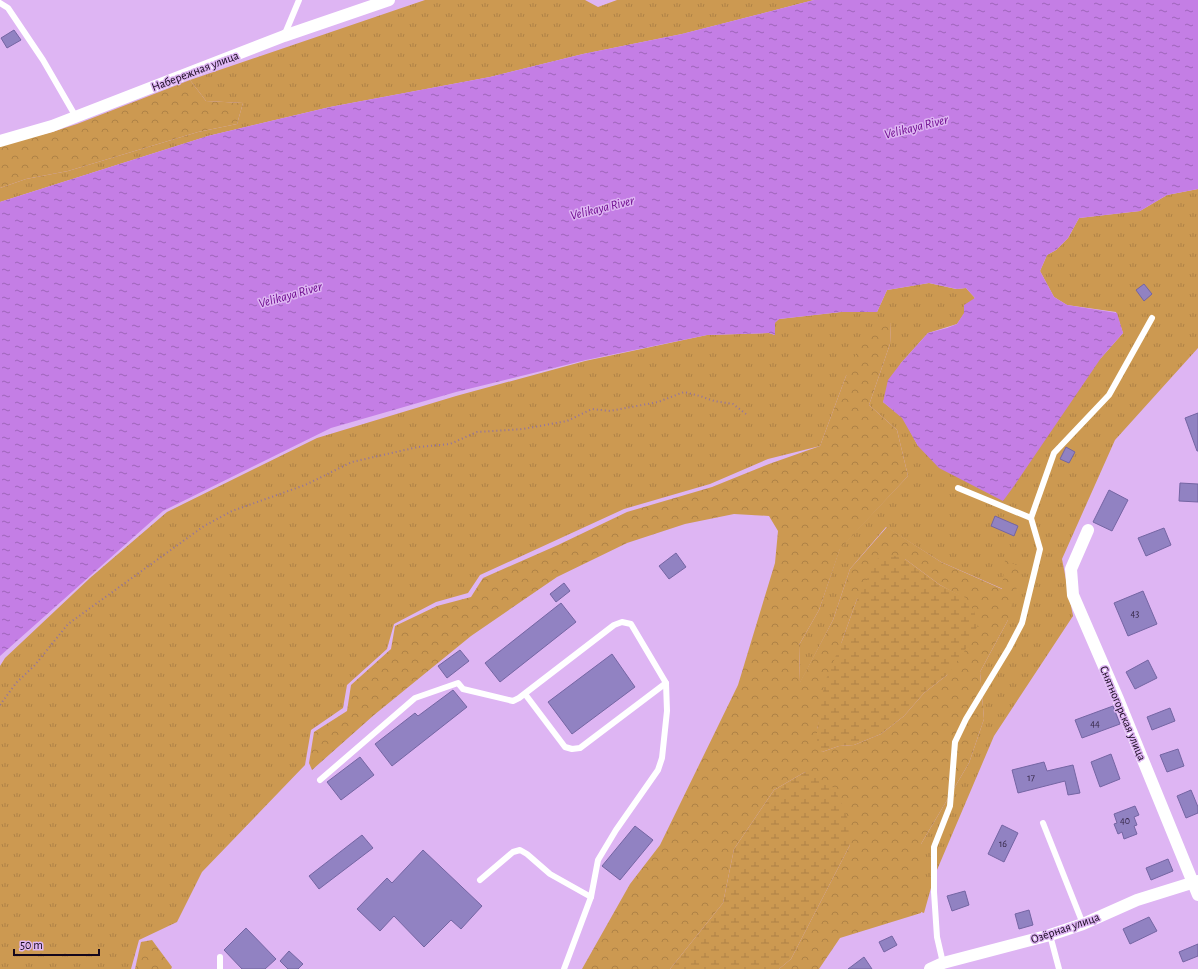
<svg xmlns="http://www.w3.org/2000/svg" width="1198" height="969" viewBox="0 0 1198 969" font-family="'Alegreya Sans',sans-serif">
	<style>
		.grass { fill: url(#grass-tufts) }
		.forest { fill: url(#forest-crowns); fill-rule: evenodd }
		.wetland { fill: url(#wetland-marsh) }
		.water { fill: url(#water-ripples) }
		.building { fill: #9182c2; stroke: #7465a3 }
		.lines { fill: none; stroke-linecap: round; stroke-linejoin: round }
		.path { stroke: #9173a1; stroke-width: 2; stroke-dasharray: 1 3; stroke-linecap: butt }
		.lane { stroke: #fff; stroke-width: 6 }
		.street { stroke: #fff; stroke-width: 12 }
		.labels { text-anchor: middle; stroke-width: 3; stroke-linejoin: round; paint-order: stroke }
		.number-label { font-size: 10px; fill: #342646 }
		.street-label { font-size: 12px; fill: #15071c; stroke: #deb5f3 }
		.water-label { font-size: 13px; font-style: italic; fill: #6d0a8e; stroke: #deb5f3 }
	</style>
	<defs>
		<pattern id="grass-tufts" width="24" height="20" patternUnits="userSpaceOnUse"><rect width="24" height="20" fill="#cc9951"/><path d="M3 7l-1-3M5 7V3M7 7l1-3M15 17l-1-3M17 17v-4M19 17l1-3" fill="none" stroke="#ae8246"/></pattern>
		<pattern id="forest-crowns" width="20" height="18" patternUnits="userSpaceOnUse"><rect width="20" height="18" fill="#cc9951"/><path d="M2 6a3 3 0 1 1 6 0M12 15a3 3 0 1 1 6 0" fill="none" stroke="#ae8246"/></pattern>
		<pattern id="wetland-marsh" width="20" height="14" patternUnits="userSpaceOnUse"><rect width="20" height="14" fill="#cc9951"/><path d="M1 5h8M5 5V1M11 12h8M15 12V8" fill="none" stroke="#ae8246"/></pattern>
		<pattern id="water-ripples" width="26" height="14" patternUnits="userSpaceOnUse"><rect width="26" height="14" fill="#c47ee5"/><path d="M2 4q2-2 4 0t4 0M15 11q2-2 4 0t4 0" fill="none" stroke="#9e65b9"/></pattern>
	</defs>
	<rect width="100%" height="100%" fill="#deb5f3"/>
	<g class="grass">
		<polygon points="425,0 585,0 598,7 617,0 814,0 682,34 583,54 490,77 330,107 208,136 0,202 0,188 26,179 68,171 198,132 237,124 243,103 206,101 190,80"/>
		<polygon points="1198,189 1198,348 1115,440 1062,559 1073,616 994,736 934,877 924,913 921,912 921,844 969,763 984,719 980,672 1008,620 1003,589 941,562 886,527 850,569 833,620 800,683 799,645 819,610 840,548 908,476 897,430 869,405 890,344 891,323 846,376 820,446 768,459 710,484 624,509 480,575 468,593 436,602 394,624 387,649 347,685 343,708 311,730 305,765 202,872 177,922 139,940 131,969 0,969 0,666 5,658 90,578 167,512 317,438 456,396 585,361 707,335 769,333 775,335 775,322 779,319 841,312 877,312 887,290 929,283 956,289 966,288 975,298 957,324 928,333 901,363 883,402 903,418 918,446 1101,358 1123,333 1116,312 1067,305 1054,297 1040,271 1047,255 1056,250 1068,238 1079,218 1140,211 1167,195"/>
	</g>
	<g class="forest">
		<polygon points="190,80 206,101 243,103 237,124 198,132 68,171 26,179 0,188 0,145 52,132 77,124"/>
		<path d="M891,323l-1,21 -21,61 28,25 11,46 -68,73 -21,61 -20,35 1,37 33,-62 17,-51 37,-42 54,35 61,27 3,-29 17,8 -14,52 -28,52 4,47 -15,44 -48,81v69l-81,25 -21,31h-40l12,-10 59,-114 -45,-73 -31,18 -40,59 -11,54 -53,66h-88l48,-85 30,-39 78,-160 37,-122 3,-32 -9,-15 -35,-2 -49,10 -58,19 -70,34 -86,59 -97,79 -62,55 -3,-7 5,-31 33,-21 4,-26 40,-36 4,-23 42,-20 34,-9 12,-19 75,-33 69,-33 85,-25 57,-23 51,-18 26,-70 18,-39zM905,559l35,26 26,14 -19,76 -23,18 -20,23 -23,18 -27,11 -15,1 -17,6 -5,-23 25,-88 15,-42z"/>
		<polygon points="152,940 172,967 171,969 135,969 141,942"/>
	</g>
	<g class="wetland">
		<polygon points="891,555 905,559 940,585 966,598 974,611 978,625 964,652 947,675 924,693 904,716 881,734 854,745 839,746 822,752 817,744 817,729 820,714 824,684 842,641 857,599 877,559"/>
		<polygon points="805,772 834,788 847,815 850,845 791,959 779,969 670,969 723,903 734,849 774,790"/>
	</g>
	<polygon class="water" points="814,0 1198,0 1198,189 1167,195 1140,211 1079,218 1068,238 1056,250 1047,255 1040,271 1054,297 1067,305 1117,313 1123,333 1101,358 1014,486 1003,501 939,468 918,446 902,418 883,402 888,380 901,363 928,333 947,328 957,324 964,313 964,305 975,298 966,288 957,289 929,283 887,290 877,312 841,312 779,319 775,323 775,335 769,333 707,335 586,360 456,392 331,428 163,511 0,656 0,202 208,136 330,107 490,77 583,54 682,34"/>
	<g class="building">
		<polygon points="14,30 21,40 7,48 1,38"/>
		<polygon points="1144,284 1152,294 1144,301 1136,290"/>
		<polygon points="1198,413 1198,451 1197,451 1185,418"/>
		<polygon points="1066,447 1075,452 1069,463 1060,459"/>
		<polygon points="1180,483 1198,484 1198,502 1179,501"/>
		<polygon points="1109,490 1128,500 1112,531 1093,522"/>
		<polygon points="995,516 1018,526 1014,536 991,526"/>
		<polygon points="1164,528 1171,545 1146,556 1138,538"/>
		<polygon points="676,553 686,567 669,579 659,566"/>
		<polygon points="564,583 570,591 556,602 550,594"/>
		<polygon points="1143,591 1157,624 1128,636 1114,603"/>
		<polygon points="561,603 576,622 500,682 485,663"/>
		<polygon points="460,650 469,661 447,678 438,666"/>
		<polygon points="612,654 635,687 572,734 548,702"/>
		<polygon points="1148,660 1157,678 1135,689 1126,672"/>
		<polygon points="453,690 467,707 392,766 375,744 415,713 418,716"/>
		<polygon points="1113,706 1120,724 1082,738 1075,720"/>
		<polygon points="1170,708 1175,721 1152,730 1147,717"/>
		<polygon points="1178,749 1184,766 1167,772 1160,755"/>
		<polygon points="1111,754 1120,779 1100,787 1091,762"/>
		<polygon points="360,757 374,775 341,800 327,782"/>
		<polygon points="1044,762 1047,771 1073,765 1080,793 1068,795 1065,781 1018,793 1012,770"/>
		<polygon points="1191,790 1198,807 1198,813 1186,818 1177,796"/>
		<polygon points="1135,806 1139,815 1134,817 1137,825 1134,826 1137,834 1124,839 1122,832 1118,834 1114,824 1117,823 1114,814"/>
		<polygon points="1002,825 1018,833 1004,862 988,854"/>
		<polygon points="635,826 653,840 620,880 602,866"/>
		<polygon points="362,835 373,848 319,889 309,876"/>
		<polygon points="423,850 482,906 461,929 451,920 424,947 394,916 380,931 357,909 387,878 392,883"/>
		<polygon points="1168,859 1173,871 1151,880 1146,868"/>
		<polygon points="965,891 969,905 952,911 947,896"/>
		<polygon points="1029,910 1033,925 1019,929 1015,914"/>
		<polygon points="1149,917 1157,931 1130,944 1123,929"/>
		<polygon points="246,928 276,959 265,969 242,969 224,950"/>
		<polygon points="892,936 897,945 884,952 879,942"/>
		<polygon points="1198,944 1198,956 1183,962 1179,952"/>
		<polygon points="289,951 303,964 298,969 288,969 280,961"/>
		<polygon points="864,957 872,969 848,969"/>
	</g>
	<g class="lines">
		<polyline class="path" points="0,705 16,683 35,665 68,624 204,526 232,511 305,485 352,462 418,447 450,444 477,432 523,429 567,421 592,409 610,411 658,402 684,392 700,396 714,401 733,404 746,414"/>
		<g class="lane">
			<polyline points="0,3 8,8 43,60 76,117"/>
			<polyline points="284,36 299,0"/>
			<polyline points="1031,518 1054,453 1109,395 1152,318"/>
			<polyline points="525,694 565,747 572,749 580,748 666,683"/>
			<polyline points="320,780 415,698 458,683 463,689 513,701 519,698 614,625 622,622 631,624 666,683 667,711 662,758 658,770 616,830 598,860 591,897 564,969"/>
			<polyline points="1043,823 1083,924"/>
			<polyline points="480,880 513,852 520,850 527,854 550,874 591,897"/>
			<polyline points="1050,935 1059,969"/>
			<polyline points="943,963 937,937 934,892 934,847 950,806 955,742 966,719 1009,648 1022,623 1040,549 1031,518 958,488"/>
			<polyline points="220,969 220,957"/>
		</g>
		<g class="street">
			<polyline points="0,141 52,126 284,36 389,0"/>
			<polyline points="1088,530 1071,569 1073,595 1118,699 1198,895"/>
			<polyline points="930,969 943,963 1050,935 1083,924 1137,900 1198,881"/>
		</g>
	</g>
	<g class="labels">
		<g class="number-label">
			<text x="1135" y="617">43</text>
			<text x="1095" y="727">44</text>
			<text x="1031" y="781">17</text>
			<text x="1125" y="824">40</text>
			<text x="1003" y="847">16</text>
		</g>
		<g class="street-label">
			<text transform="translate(195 71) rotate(-21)" y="4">Набережная улица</text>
			<text transform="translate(1123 713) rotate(67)" y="4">Снятногорская улица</text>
			<text transform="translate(1065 928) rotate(-19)" y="4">Озёрная улица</text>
		</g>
		<g class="water-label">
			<text transform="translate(916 126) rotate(-14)" y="5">Velikaya River</text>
			<text transform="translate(602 207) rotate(-14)" y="5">Velikaya River</text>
			<text transform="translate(290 294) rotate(-16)" y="5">Velikaya River</text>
		</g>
	</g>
	<path d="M14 949v6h85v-6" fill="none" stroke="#15071c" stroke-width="2"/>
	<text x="20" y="949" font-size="12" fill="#15071c" stroke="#deb5f3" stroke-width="3" paint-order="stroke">50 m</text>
</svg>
